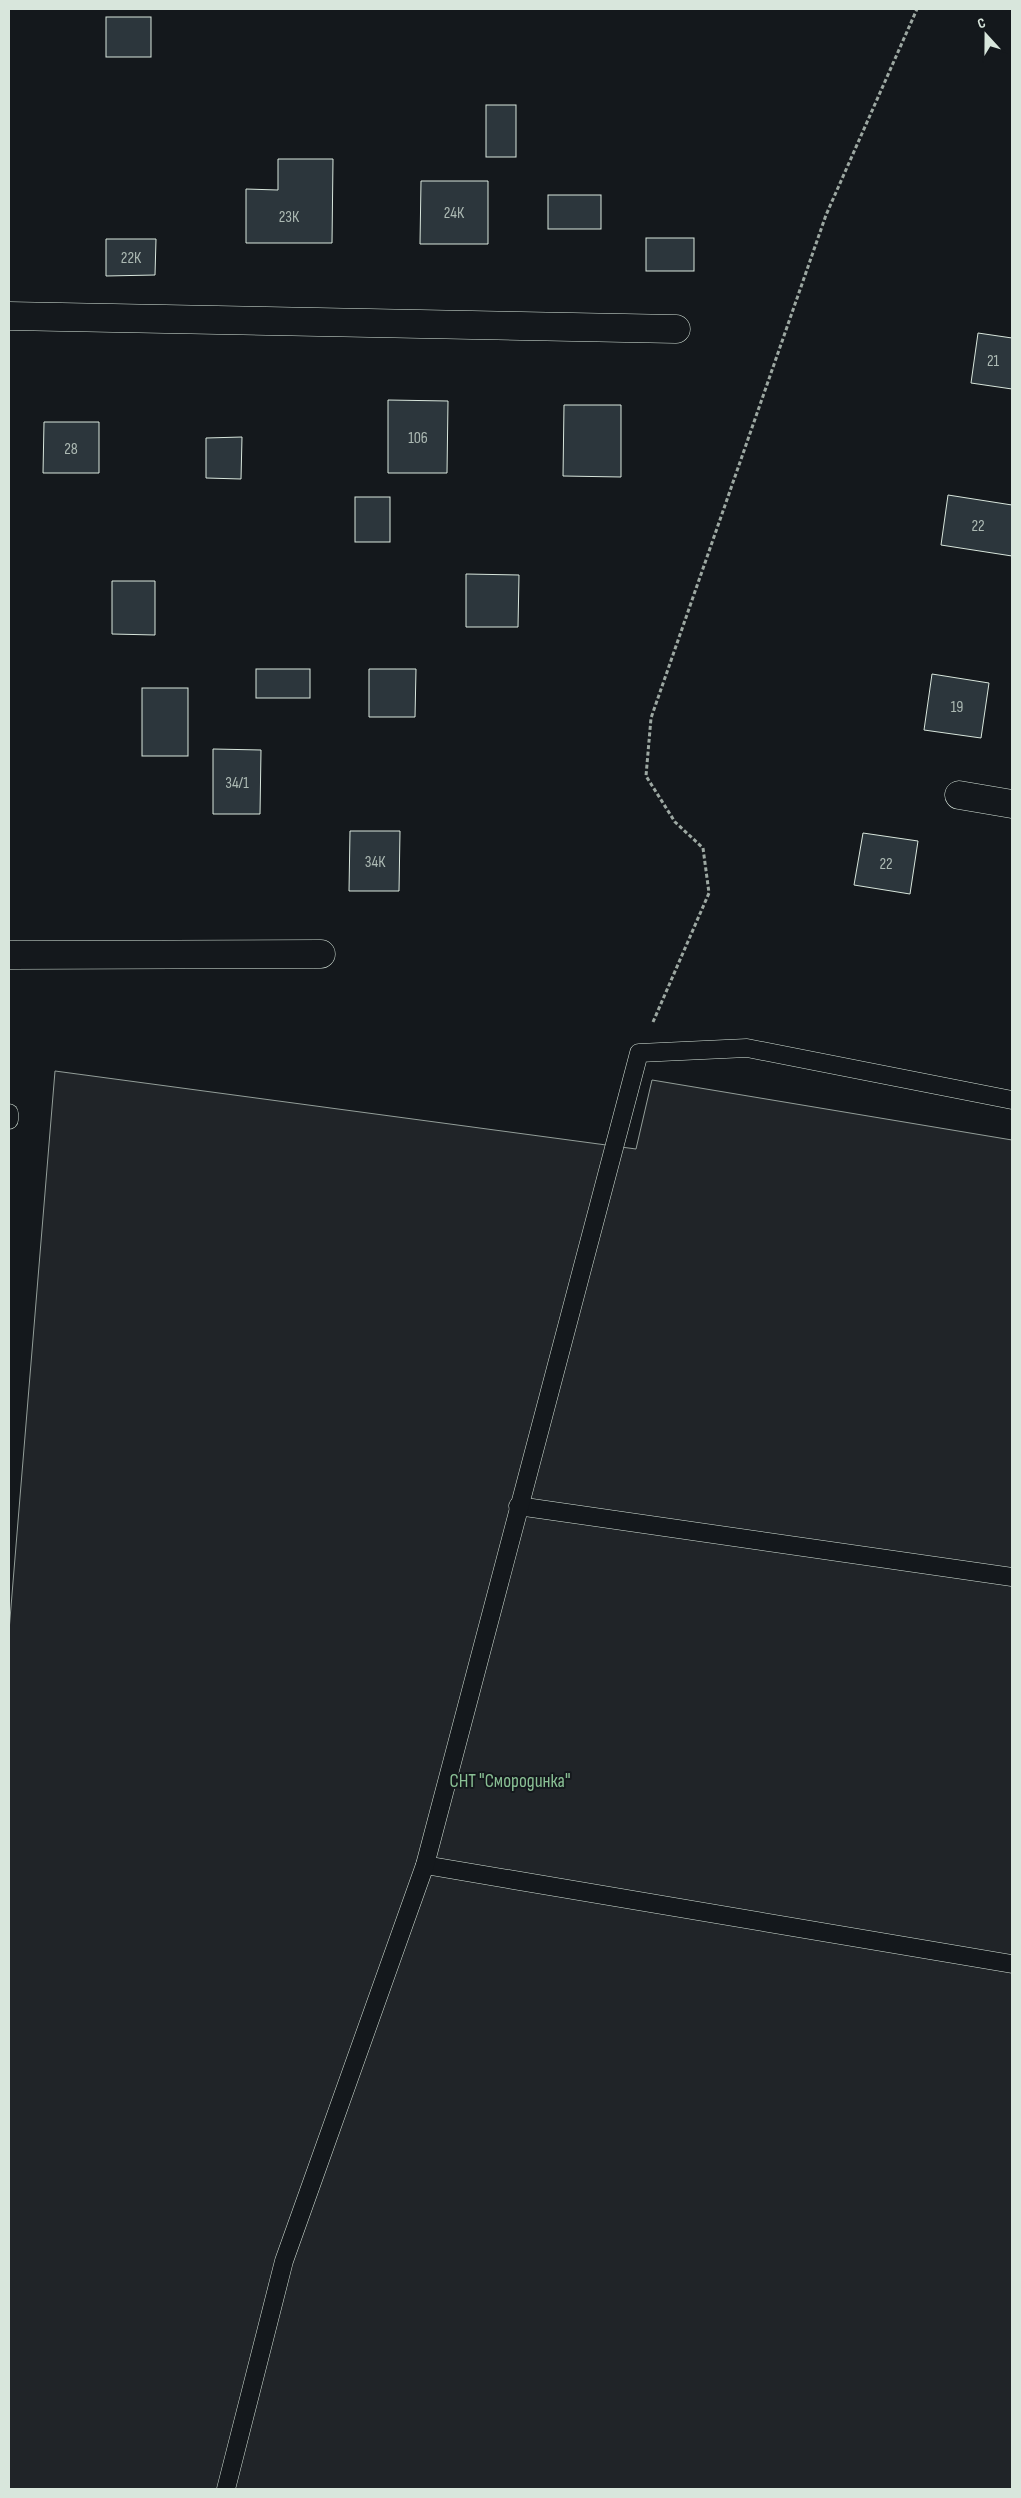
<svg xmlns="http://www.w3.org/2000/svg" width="1021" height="2498" viewBox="0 0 1021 2498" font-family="'Sofia Sans Condensed',sans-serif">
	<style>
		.green { fill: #202428; stroke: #939e99 }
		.building { fill: #2c363c; stroke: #d8e6dc }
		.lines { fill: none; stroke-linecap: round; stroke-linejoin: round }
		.service-casing { stroke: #d8e6dc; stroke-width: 19 }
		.minor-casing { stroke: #d8e6dc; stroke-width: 29 }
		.path { stroke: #9da8a2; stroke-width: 3; stroke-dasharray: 4 2.5; stroke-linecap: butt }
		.service { stroke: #14181c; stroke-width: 18 }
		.minor { stroke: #14181c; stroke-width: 28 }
		.labels { text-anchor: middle; stroke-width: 4; stroke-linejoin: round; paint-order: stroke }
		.number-label { font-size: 16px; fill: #adbab4 }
		.park-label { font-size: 19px; fill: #8ac095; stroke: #14181c }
	</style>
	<rect width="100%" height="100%" fill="#14181c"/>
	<polygon class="green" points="55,1071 636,1149 652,1080 1012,1140 1012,2489 9,2489 9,1631"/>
	<g class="building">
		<rect x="106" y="17" width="45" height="40"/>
		<rect x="486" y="105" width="30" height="52"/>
		<polygon points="278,159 333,159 332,243 246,243 246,189 278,190"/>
		<polygon points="421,181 488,181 488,244 420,244"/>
		<rect x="548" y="195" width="53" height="34"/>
		<rect x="646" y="238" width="48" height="33"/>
		<polygon points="106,239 156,239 155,275 106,276"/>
		<polygon points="978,333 1012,338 1012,389 971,383"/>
		<polygon points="388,400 448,401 447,473 388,473"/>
		<polygon points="564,405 621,405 621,477 563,476"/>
		<polygon points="44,422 99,422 99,473 43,473"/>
		<polygon points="242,437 241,479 206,478 206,438"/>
		<polygon points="948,495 1012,505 1012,556 941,545"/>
		<rect x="355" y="497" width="35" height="45"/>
		<polygon points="466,574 519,575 518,627 466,627"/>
		<polygon points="112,581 155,581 155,635 112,634"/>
		<rect x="256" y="669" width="54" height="29"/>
		<polygon points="369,669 416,669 415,717 369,717"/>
		<polygon points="932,674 989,683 981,738 924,730"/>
		<rect x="142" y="688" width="46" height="68"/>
		<polygon points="213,749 261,750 260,814 213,814"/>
		<polygon points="350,831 400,831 399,891 349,891"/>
		<polygon points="863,833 918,841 910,894 854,885"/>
	</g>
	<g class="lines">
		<defs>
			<g id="service">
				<polyline points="9,1120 9,1113"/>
				<polyline points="518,1506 1012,1577"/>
				<polyline points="425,1865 1012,1964"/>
				<polyline points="226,2489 284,2261 425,1865 639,1053 747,1048 1012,1100"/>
			</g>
			<g id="minor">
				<polyline points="9,316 676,329"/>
				<polyline points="959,795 1012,804"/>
				<polyline points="9,955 321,954"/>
			</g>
		</defs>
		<use href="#service" class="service-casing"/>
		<use href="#minor" class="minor-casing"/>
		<polyline class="path" points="653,1022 709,893 703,848 675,822 646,776 651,718 826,215 917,9"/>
		<use href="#service" class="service"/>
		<use href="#minor" class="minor"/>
	</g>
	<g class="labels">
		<g class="number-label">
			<text x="454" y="218">24К</text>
			<text x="289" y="222">23К</text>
			<text x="131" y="263">22К</text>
			<text x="993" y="366">21</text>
			<text x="418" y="443">106</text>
			<text x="71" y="454">28</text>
			<text x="978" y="531">22</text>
			<text x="957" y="712">19</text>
			<text x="237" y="788">34/1</text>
			<text x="375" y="867">34К</text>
			<text x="886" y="869">22</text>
		</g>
		<g class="park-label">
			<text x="510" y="1787">СНТ "Смородинка"</text>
		</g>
	</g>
	<rect width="1021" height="2498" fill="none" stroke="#d8e6dc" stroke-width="20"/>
	<g transform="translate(986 35) rotate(339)" stroke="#14181c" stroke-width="4" paint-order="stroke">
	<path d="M0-4L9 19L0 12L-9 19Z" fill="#d8e6dc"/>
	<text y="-8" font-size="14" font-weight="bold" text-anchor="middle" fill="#d8e6dc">С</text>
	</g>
</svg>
